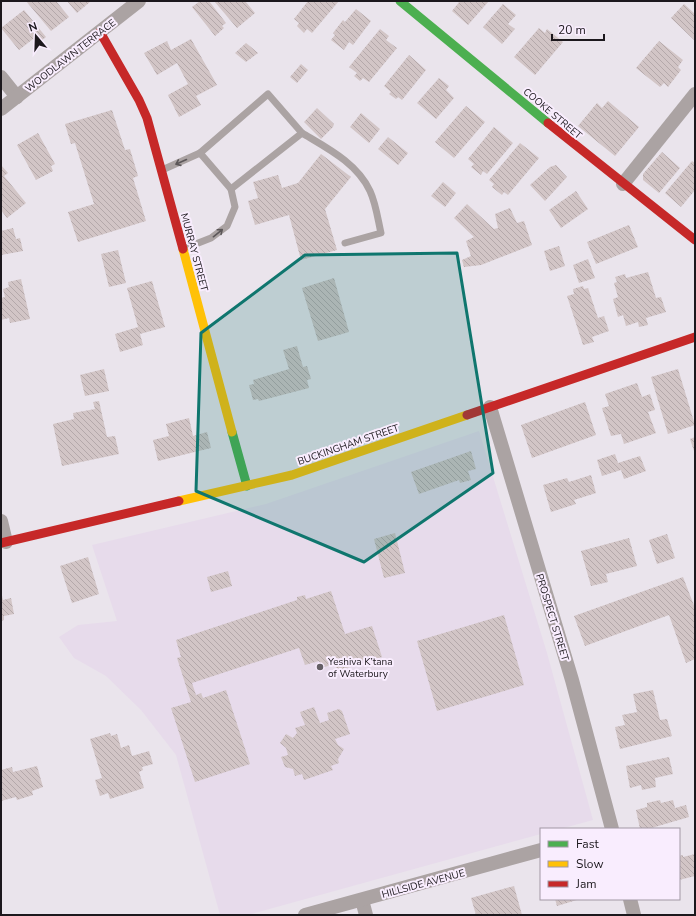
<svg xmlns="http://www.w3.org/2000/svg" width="696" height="916" viewBox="0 0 696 916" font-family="'Nunito Sans',sans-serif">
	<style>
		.built { fill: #e7dbeb }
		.building { fill: url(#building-back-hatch) }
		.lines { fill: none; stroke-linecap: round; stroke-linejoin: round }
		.lane { stroke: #aba3a3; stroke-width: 7 }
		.street { stroke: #aba3a3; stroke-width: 14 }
		.fast { stroke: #4caf50; stroke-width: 9 }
		.slow { stroke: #ffc107; stroke-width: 9 }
		.jam { stroke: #c62828; stroke-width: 9 }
		.oneway { stroke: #5c5759 }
		.marked { fill: #0f766e; fill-opacity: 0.2; stroke: #0f766e; stroke-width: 3; stroke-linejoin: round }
		.poi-dot { fill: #645f65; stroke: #f9edfe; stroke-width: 1.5 }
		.labels { text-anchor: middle; stroke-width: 4; stroke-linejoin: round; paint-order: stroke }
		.street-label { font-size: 10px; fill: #1c181d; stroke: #f9edfe }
		.poi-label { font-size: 10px; fill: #1c181d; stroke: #f9edfe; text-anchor: start }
	</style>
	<defs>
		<pattern id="building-back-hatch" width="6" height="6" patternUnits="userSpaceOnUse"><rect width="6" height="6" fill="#d2c5c6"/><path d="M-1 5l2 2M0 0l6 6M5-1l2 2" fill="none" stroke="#b4a8aa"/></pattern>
	</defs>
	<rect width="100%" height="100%" fill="#eae4ec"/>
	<polygon class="built" points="479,431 547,653 593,820 560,829 541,829 541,834 248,915 220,915 176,755 141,710 106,676 74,658 59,637 78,625 117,621 92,545 266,504"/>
	<g class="building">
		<polygon points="26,1 56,1 69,17 51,31"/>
		<polygon points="67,1 91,1 77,13"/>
		<polygon points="200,1 209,1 226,23 222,26 224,28 215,36 192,7"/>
		<polygon points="214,1 245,1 255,13 237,28"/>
		<polygon points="308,1 339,1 312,33 307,29 304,33 297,26 299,23 294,19"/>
		<polygon points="460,1 489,1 468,25 452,11"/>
		<polygon points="503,4 516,15 508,24 515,29 502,44 483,27"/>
		<polygon points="684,4 695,14 694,40 671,18"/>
		<polygon points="356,9 371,21 353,45 349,42 344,50 331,40 335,35 333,33 343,20 345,22"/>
		<polygon points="24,10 46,37 37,44 33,39 19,50 1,28"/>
		<polygon points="539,28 545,33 547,29 563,42 535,75 514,57"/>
		<polygon points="380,29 389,36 386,40 397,48 369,82 363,78 360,81 354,76 357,73 349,67"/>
		<polygon points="191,39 217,85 196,96 201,105 179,117 168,95 188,84 177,63 157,75 144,53 167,41 171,50"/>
		<polygon points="659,41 683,60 678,67 681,70 668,87 664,83 660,87 636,68"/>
		<polygon points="246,43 258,53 246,62 235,53"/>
		<polygon points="409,55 426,70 402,100 398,97 396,99 389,94 391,92 384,86"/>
		<polygon points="301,64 308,70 297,83 290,77"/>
		<polygon points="439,78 449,86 446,90 454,98 436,119 417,103"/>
		<polygon points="608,101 639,127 615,156 578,126 597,103 602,108"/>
		<polygon points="466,106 485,122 454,158 435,142"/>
		<polygon points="317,108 334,124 333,127 321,139 304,122"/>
		<polygon points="112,110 125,150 130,149 138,176 133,178 146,221 78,242 68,212 94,204 75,143 71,144 65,124"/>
		<polygon points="361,113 380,129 369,143 350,127"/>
		<polygon points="494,127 513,143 487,174 483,171 481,175 471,167 474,164 468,159"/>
		<polygon points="38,133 55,164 51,166 53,171 36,180 17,145"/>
		<polygon points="388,137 408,153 398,165 378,149"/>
		<polygon points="520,143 539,158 508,195 504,192 502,195 492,187 494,184 489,180"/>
		<polygon points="662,152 680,168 659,193 643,180 643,174"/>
		<polygon points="321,154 351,177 325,209 337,250 301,260 289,215 255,225 248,201 258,198 253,182 278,175 282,188 298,183"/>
		<polygon points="692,161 695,163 695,190 681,207 665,193"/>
		<polygon points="1,165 8,173 4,176 26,203 7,218 1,210"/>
		<polygon points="556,165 567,177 545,201 530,185 550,167"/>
		<polygon points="443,182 456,193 445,207 431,196"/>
		<polygon points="576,191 588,209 561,228 549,210"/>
		<polygon points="467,204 494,229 498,228 495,214 510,208 517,223 524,221 532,245 481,265 464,267 462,260 471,256 466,241 474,237 454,218"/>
		<polygon points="629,225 638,247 596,264 587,242"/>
		<polygon points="13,228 16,239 20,238 23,251 1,255 1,231"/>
		<polygon points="559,246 565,266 550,271 544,251"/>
		<polygon points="118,250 126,283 109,287 101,254"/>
		<polygon points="588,259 595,278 579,283 573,265"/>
		<polygon points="648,272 656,298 661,297 666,312 646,318 648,325 639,327 638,322 626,326 623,315 618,317 613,299 618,297 614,283 617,282 615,277 625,274 626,278"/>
		<polygon points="334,278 349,332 318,341 302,288"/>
		<polygon points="21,279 30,319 10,323 9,318 1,320 1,298 5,297 3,289 9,287 8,282"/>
		<polygon points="152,281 165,327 140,334 143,345 120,352 115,334 138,327 127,288"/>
		<polygon points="583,286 584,289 588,288 598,318 604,316 609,331 592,337 594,342 583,345 567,296 574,294 573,289"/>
		<polygon points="297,346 303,367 307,366 311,379 307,380 309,388 259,401 258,399 253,400 249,385 254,384 253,380 289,369 283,350"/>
		<polygon points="104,369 109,391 85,396 80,375"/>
		<polygon points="678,369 695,425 668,434 651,377"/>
		<polygon points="637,383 642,397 650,394 655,410 648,412 656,433 624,444 621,434 611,436 602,408 609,406 605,394"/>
		<polygon points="99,401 107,437 115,436 119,454 62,466 53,424 74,419 73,413 95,409 93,402"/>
		<polygon points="585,402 596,435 532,458 521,425"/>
		<polygon points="189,418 193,436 207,432 211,448 158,461 153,440 169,436 166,424"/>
		<polygon points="695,437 695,454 690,439"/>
		<polygon points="471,451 476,469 468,471 471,480 460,483 459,480 419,494 411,472"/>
		<polygon points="615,454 618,463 640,456 646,471 624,479 621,470 602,476 597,460"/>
		<polygon points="591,475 596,493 574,500 576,504 551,512 543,485 567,478 569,482"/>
		<polygon points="395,533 405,573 384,578 374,539"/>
		<polygon points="667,534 675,558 657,564 649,540"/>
		<polygon points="629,538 637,566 606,574 608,582 591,586 581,551"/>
		<polygon points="88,557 99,594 72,603 60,566"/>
		<polygon points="228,571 232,586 211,592 207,577"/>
		<polygon points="683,577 695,608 695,659 686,663 669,615 585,646 574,616"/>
		<polygon points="331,591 345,634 372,626 382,657 337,671 335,664 321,668 319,661 305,665 299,648 192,683 196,695 201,693 203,698 226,690 250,764 195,782 171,708 191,702 177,658 181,657 176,640 297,600 297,597 305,595 306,599"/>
		<polygon points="1,592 3,600 11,598 14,614 4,616 4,620 1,621"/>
		<polygon points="504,615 524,685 437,711 417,641"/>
		<polygon points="653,690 660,720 667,719 672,736 620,749 615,727 625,725 622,715 637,712 633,694"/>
		<polygon points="314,707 320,723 329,720 327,713 339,709 342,711 350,734 335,739 338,745 344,749 338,759 339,763 331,766 333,770 304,780 302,774 295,776 293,769 285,767 281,757 288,755 286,748 280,743 286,734 293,738 297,733 295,728 305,725 300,712"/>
		<polygon points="110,733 111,736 117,734 121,748 129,745 132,756 149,751 153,764 142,767 143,770 139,772 144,788 110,799 108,793 100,796 95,780 102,778 90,739"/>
		<polygon points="669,757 673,774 655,778 656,787 642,790 641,785 630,788 626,766"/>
		<polygon points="37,766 43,787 32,791 33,795 17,800 16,797 1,801 1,770 12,767 13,772"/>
		<polygon points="660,800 661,803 673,800 675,808 686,805 689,817 648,829 640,829 636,810 647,807 647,803"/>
		<polygon points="695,854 695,876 679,880 679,856 683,855 683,857"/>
		<polygon points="514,886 522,915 476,915 471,898"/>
		<polygon points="555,899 580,899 557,906"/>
	</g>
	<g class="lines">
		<g class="lane">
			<polyline points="162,170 200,153 268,94 302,133"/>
			<path d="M231,189l71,-56c25,15 55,30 68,58 6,13 8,29 11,42l-36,10"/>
			<polyline points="183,249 211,238 227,226 235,207 231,189 200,153"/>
		</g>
		<g class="street">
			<polyline points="1,77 17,97"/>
			<polyline points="1,109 139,1"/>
			<polyline points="623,184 695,94"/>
			<polyline points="490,407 572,680 612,829"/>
			<polyline points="1,521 6,542"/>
			<polyline points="630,899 634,915"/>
			<polyline points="362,900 366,915"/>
			<polyline points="305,915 541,850"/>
		</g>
		<g class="fast">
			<polyline points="400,1 548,123"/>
			<polyline points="232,432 247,486"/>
		</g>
		<g class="slow">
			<polyline points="183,249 232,432"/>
			<polyline points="179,501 292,475 467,415"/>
		</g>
		<g class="jam">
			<polyline points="100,32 139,100 147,118 183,249"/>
			<polyline points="548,123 695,240"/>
			<polyline points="467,415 695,337"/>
			<polyline points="1,543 179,501"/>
		</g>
	</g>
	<defs><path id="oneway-shaft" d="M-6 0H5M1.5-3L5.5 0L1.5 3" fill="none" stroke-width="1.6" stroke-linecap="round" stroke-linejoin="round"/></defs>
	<g class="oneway">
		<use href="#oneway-shaft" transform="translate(181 162) rotate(156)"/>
		<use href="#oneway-shaft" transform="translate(218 233) rotate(-39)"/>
	</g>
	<path class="marked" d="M457,253l36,220 -129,89 -168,-71 5,-158 104,-78z"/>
	<circle class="poi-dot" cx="320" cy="667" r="4"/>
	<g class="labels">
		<g class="street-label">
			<text transform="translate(70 55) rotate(-38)" y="4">WOODLAWN TERRACE</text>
			<text transform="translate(553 113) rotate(40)" y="4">COOKE STREET</text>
			<text transform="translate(195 252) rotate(75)" y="4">MURRAY STREET</text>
			<text transform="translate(348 444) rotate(-19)" y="4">BUCKINGHAM STREET</text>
			<text transform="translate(553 617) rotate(73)" y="4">PROSPECT STREET</text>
			<text transform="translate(423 883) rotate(-15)" y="4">HILLSIDE AVENUE</text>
		</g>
		<g class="poi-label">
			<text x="328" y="665">Yeshiva K’tana<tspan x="328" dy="12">of Waterbury</tspan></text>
		</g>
	</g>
	<rect width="696" height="916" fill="none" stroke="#1c181d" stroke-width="4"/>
	<rect x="540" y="828" width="140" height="72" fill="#f9edfe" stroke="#a198a4"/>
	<rect x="548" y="841" width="20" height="6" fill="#4caf50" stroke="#a198a4"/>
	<text x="576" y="848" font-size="12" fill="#1c181d">Fast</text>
	<rect x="548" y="861" width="20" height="6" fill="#ffc107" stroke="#a198a4"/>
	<text x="576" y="868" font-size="12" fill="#1c181d">Slow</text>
	<rect x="548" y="881" width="20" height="6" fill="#c62828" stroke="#a198a4"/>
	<text x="576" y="888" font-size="12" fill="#1c181d">Jam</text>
	<g transform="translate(36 36) rotate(341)" stroke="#f9edfe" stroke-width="3" paint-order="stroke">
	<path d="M0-3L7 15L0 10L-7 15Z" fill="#1c181d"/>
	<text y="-6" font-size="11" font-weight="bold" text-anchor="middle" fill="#1c181d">N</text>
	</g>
	<path d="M552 34v6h52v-6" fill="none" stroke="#1c181d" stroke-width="2"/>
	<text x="558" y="34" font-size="12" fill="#1c181d" stroke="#f9edfe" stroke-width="3" paint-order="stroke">20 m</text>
</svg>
